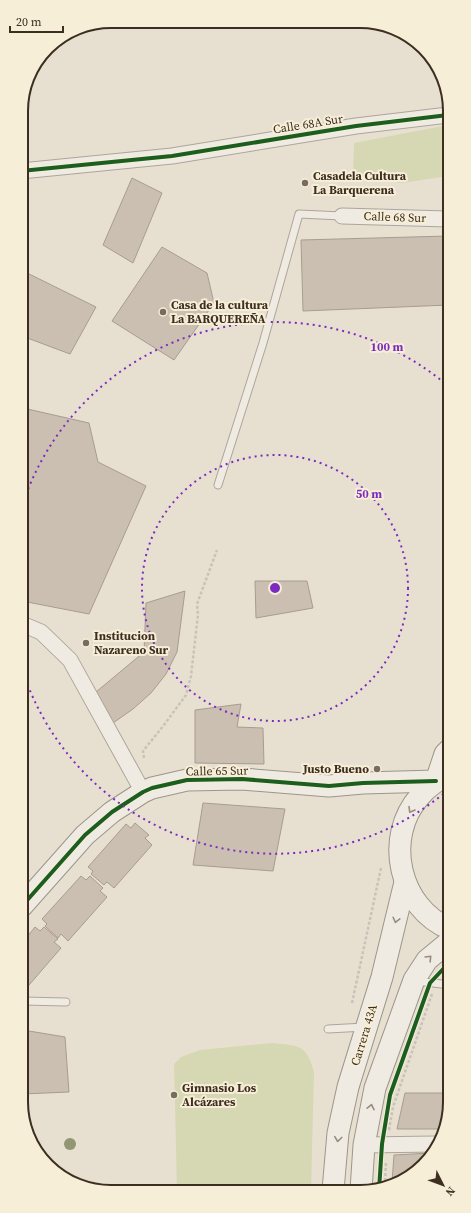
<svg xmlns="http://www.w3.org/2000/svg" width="471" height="1213" viewBox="0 0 471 1213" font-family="'Source Serif 4',serif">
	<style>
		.green { fill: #d6d7b3 }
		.building { fill: #cbbfb2; stroke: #a89c90 }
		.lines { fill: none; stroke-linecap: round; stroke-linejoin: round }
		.lane-casing { stroke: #ada599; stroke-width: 9 }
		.street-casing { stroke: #ada599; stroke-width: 17 }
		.secondary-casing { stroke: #9c958a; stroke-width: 23 }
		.path { stroke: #c8c2b9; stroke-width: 2.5; stroke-dasharray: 3 2; stroke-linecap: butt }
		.lane { stroke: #efebe3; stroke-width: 7 }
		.street { stroke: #efebe3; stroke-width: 15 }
		.secondary { stroke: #efebe3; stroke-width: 21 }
		.cycleway-casing { stroke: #f7eed8; stroke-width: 6 }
		.cycleway { stroke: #1b5e20; stroke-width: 4 }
		.tree { fill: #929673 }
		.oneway { stroke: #968c82 }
		.ring { fill: none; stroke: #7b2cbf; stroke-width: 2; stroke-dasharray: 2 4 }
		.poi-dot { fill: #786c5e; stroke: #f7eed8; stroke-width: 1.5 }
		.labels { text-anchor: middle; stroke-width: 4; stroke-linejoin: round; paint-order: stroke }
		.street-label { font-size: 12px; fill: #3d2e20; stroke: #f7eed8 }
		.poi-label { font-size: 12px; font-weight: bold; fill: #3d2e20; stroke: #f7eed8; text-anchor: start }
		.rim { fill: none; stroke: #3d2e20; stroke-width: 2 }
		.centre { fill: #7b2cbf; stroke: #f7eed8; stroke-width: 2 }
		.ring-label { font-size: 12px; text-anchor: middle; font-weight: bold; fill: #7b2cbf; stroke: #f7eed8; stroke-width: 4; stroke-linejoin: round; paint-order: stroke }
	</style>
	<rect width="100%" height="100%" fill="#e7e0d1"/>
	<g class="green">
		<polygon points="448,125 448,176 402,183 353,177 354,143"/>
		<path d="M272,1043c26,3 34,0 42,29l-3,118h-134l-3,-126 7,-7 19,-7z"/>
	</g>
	<g class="building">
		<polygon points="132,178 162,193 133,263 103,245"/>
		<polygon points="448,236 449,305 303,311 301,240"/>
		<polygon points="162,247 207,273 214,303 174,360 112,321"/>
		<polygon points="21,270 96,307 70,354 22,336"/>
		<polygon points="23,408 89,423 98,462 146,486 89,614 22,601 22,409"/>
		<polygon points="255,581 307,581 313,608 256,618"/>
		<polygon points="185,591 177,652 166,674 151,693 133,709 113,723 96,692 144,652 146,603"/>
		<polygon points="241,704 237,727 263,728 264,764 195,763 195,710"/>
		<polygon points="203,803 285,809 273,871 193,865"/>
		<polygon points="135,823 149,835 145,838 152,845 114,888 107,882 104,885 91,874 93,871 88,867 126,824 131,828"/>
		<polygon points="81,876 86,880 90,876 103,888 100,891 107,897 68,941 61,934 58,938 45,926 47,924 42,919"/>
		<polygon points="35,927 40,931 44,927 58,939 54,942 61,948 23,992 23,942"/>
		<polygon points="23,1030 65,1037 69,1092 23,1094"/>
		<polygon points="405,1093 450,1093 450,1108 441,1129 397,1129"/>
		<polygon points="431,1153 428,1161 392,1182 394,1155"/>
	</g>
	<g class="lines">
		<defs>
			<g id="lane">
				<polyline points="218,485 263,343 299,214 342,216"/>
				<polyline points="416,981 450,985"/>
				<polyline points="23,1001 66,1002"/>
				<polyline points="328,1029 365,1027"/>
			</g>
			<g id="street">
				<polyline points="21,171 172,156 356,126 448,115"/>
				<polyline points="342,216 448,219"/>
				<polyline points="22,624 41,632 70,660 143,792"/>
				<polyline points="364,1145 435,1144"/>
			</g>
			<g id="secondary">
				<path d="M449,774c-11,6 -21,12 -29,22 -37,41 -21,112 30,133"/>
				<polyline points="436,781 445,754 449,750"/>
				<polyline points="22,906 85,835 112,812 143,792 152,788 187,780 242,779 329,786 363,783 436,781"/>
				<polyline points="333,1190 338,1133 348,1087 382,977 405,882"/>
				<polyline points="361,1190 364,1145 375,1088 414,980 427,960 450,941"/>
			</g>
		</defs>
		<use href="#lane" class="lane-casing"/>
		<use href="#street" class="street-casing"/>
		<use href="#secondary" class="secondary-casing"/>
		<g class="path">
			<polyline points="144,758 143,751 164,725 186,695 191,676 198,615 197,604 217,550"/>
			<polyline points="352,1003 381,868"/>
			<polyline points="389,1130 393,1107 432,994"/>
			<polyline points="385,1186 386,1161"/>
		</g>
		<use href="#lane" class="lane"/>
		<use href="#street" class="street"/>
		<use href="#secondary" class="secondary"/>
		<defs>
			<g id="cycleway">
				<polyline points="21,171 172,156 356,126 448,115"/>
				<polyline points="22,906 85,835 112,812 143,792 152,788 187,780 242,779 329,786 363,783 436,781"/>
				<polyline points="379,1190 382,1144 390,1095 430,983 445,967 450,965"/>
			</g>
		</defs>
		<use href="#cycleway" class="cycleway-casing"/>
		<use href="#cycleway" class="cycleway"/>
	</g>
	<circle class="tree" cx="70" cy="1144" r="6"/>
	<defs><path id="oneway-chevron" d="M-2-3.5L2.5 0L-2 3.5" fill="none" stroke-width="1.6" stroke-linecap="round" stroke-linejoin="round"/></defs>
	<g class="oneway">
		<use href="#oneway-chevron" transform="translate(411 810) rotate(121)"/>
		<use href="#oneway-chevron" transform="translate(396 920) rotate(104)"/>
		<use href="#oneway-chevron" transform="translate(429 958) rotate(-46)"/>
		<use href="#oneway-chevron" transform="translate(371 1107) rotate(-78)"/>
		<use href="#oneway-chevron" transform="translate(338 1139) rotate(97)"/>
	</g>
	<g class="ring">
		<circle cx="275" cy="588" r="133"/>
		<path d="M448 790A266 266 0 0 1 23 672M22 506A266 266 0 0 1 448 386"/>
	</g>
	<g class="poi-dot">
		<circle cx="305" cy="183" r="4"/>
		<circle cx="163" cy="312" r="4"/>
		<circle cx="86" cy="643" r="4"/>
		<circle cx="377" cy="769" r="4"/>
		<circle cx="174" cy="1095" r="4"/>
	</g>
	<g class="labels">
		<g class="street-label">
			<text transform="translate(308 124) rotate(-9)" y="4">Calle 68A Sur</text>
			<text transform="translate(395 217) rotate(2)" y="4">Calle 68 Sur</text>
			<text transform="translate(217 771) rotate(-1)" y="4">Calle 65 Sur</text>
			<text transform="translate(364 1035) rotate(-73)" y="4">Carrera 43A</text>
		</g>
		<g class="poi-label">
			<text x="313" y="180">Casadela Cultura<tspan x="313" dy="14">La Barquerena</tspan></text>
			<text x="171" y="309">Casa de la cultura<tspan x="171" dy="14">La BARQUEREÑA</tspan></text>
			<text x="94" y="640">Institucion<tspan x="94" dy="14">Nazareno Sur</tspan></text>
			<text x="369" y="773" text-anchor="end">Justo Bueno</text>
			<text x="182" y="1092">Gimnasio Los<tspan x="182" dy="14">Alcázares</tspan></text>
		</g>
	</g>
	<path d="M0 0H471V1213H0ZM111 28H360A83 83 0 0 1 443 111V1102A83 83 0 0 1 360 1185H111A83 83 0 0 1 28 1102V111A83 83 0 0 1 111 28Z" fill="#f7eed8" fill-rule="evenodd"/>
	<path class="rim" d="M111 28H360A83 83 0 0 1 443 111V1102A83 83 0 0 1 360 1185H111A83 83 0 0 1 28 1102V111A83 83 0 0 1 111 28Z"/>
	<circle cx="275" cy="588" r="6" class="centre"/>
	<g class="ring-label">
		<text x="387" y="351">100 m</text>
		<text x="369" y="498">50 m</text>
	</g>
	<g transform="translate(443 1185) rotate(132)" stroke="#f7eed8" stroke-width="3" paint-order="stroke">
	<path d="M0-3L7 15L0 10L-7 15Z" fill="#3d2e20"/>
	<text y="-6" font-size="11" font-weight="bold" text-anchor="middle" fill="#3d2e20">N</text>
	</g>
	<path d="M10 26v6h53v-6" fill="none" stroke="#3d2e20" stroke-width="2"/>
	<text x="16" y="26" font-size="12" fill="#3d2e20" stroke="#f7eed8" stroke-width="3" paint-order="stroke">20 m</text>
</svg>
